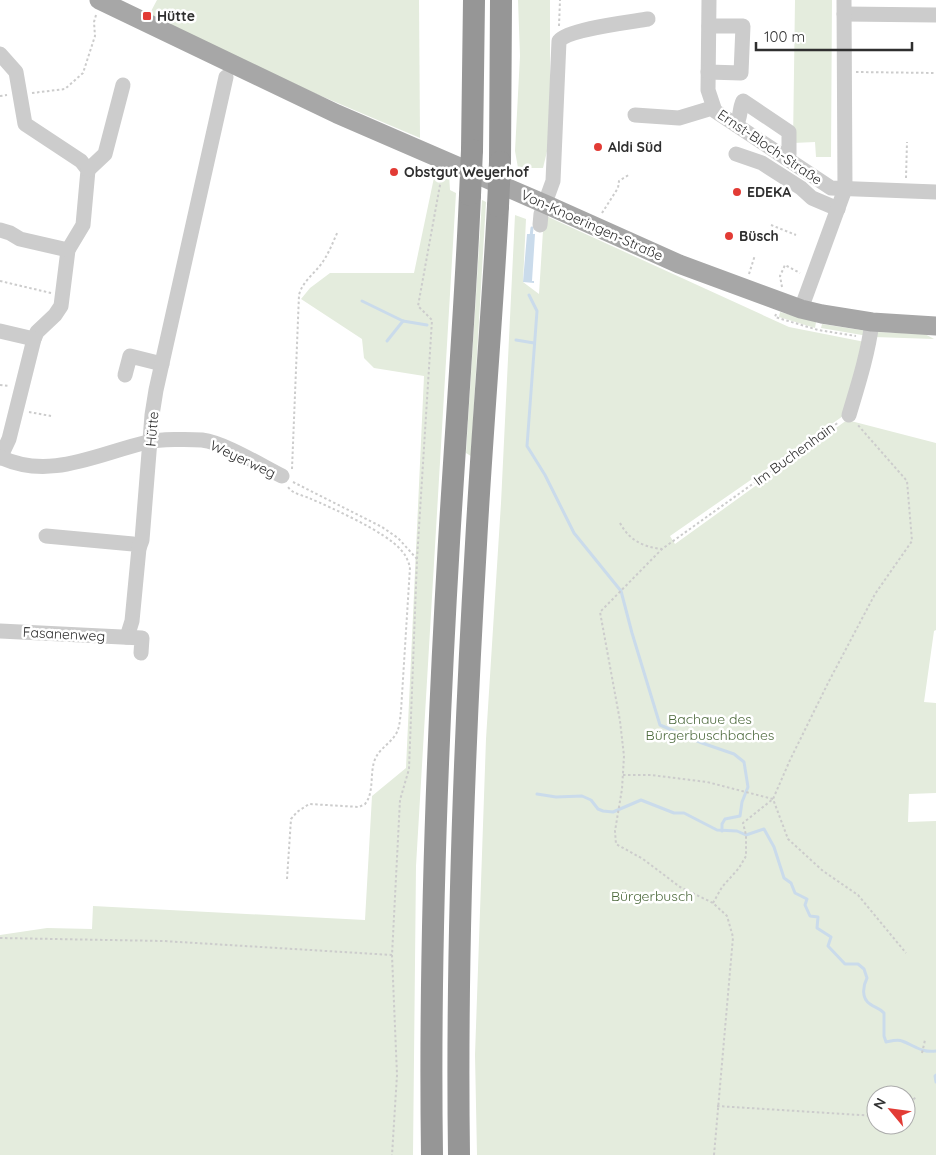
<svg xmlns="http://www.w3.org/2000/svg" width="936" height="1155" viewBox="0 0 936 1155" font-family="Quicksand,sans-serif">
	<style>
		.green { fill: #e4ecdd; fill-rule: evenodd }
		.water { fill: #cadbeb }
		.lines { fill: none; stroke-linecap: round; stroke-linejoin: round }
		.stream { stroke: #cadbeb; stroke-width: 3 }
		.path { stroke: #ccc; stroke-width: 2; stroke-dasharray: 2.5 2.5; stroke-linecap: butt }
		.minor { stroke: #ccc; stroke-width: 15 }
		.major { stroke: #a7a7a7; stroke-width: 19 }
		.highway { stroke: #969696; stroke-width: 22 }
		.highway-bridge { stroke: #969696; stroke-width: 22 }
		.poi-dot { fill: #e23b35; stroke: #fff; stroke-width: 2 }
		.labels { text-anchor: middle; stroke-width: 5; stroke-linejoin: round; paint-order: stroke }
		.poi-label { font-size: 14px; font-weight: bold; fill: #2f2f2f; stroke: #fff; text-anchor: start }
		.street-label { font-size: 14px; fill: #2f2f2f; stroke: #fff }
		.park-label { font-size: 14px; fill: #4d6a3d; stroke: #fff }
	</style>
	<rect width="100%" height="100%" fill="#fff"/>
	<g class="green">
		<polygon points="157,0 419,0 420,138 314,93 149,15"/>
		<polygon points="518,0 550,0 550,139 543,168 518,168 515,151 520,56"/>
		<polygon points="795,0 832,0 831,157 816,157 815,142 793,143"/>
		<polygon points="436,168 449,174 450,190 456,193 416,866 413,1155 0,1155 0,935 47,928 92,929 93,906 365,920 372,796 406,768 424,376 374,368 364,358 362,339 301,299 310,288 330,273 414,273"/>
		<polygon points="482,200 486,202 471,456 466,453"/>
		<path d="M515,215l11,4 -3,63 16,12 5,-79 245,112 76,15 -19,72 -176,122 5,8 172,-124 89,23v187l-2,1 -10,71 12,1v90l-27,1 -1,28 28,-1v334h-459l-2,-100 11,-316 15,-236zM876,1095h30v30h-30z"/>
		<polygon points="780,312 816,322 815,328 779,317"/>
		<polygon points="822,324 867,331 868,336 821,328"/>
		<polygon points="876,332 925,334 934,339 874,337"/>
	</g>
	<polygon class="water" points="527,234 535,234 532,281 534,281 534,283 523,282"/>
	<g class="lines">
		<g class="stream">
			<polyline points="531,237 532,228"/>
			<polyline points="529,295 537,311 527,446 545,475 574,533 621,591 632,633 660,725 702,743 734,754 744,762 748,787 742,802 740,816 725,819 722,824 722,831"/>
			<polyline points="362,301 403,321 427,325"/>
			<polyline points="516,340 534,343"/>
			<polyline points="387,341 403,321"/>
			<path d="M537,794l19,3 26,-1 9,4 7,9 5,2 10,1 28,-12 33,13h10l33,17 20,1 9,4 18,-6 10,18 10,31 7,5 4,10 12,6 -2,6 5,11 8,1 -1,11 14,9 -3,9 17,18h13l6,5 3,9c-4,8 -6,20 3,26 5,4 10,4 14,9v23l2,6c5,-1 12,-3 16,-1 13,5 20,12 34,10"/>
			<polyline points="936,1075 935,1076 936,1082"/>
		</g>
		<g class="path">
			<polyline points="559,26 560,0"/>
			<polyline points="856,72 936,73"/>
			<polyline points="32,93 65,89 83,73 95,36 94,22 96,15"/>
			<polyline points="0,96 7,95"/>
			<polyline points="906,178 907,142"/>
			<polyline points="602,213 618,188 619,181 630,174"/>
			<polyline points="771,225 796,235"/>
			<polyline points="749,274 755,255"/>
			<polyline points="0,281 51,293"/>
			<polyline points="782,287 780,276 785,265 800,273"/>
			<polyline points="776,314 775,317 818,330 856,336"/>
			<polyline points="0,385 9,386"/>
			<polyline points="29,412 51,416"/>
			<path d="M292,469l7,-174c3,-13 15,-21 23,-32 7,-10 11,-21 16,-32"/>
			<polyline points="293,482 382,527 398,538 417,559 409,769 400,800 392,955 397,1075 392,1155"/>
			<path d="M620,523c9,17 23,24 42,26"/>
			<polyline points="417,559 432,320 418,306 442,174"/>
			<polyline points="623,775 651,775 707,782 773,799 788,839 823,871 858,895 906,953"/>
			<path d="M287,879l4,-60 6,-7 12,-8 50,3 6,-3c9,-11 5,-28 9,-42 4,-13 15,-17 22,-28 4,-7 4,-16 5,-23l9,-144c-2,-6 -4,-12 -9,-17 -15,-18 -69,-42 -92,-52 -7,-3 -16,-4 -21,-11"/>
			<polyline points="713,903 722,887 739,868 746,856 746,835 743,823 773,799 790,760 828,683 875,594 912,541 907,481 857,424"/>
			<polyline points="0,938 163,941 392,955"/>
			<polyline points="922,1053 925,1040"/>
			<polyline points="717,1106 876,1116"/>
			<polyline points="906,1106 916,1097"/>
			<polyline points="714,1155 733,937 727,916 713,903 680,887 643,859 616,844 615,831 622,789 624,756 620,721 600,612 662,549 839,422"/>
		</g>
		<g class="minor">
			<polyline points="709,0 708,90 715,111 831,188 936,192"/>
			<polyline points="844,14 936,15"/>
			<polyline points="0,54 16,72 25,124 81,161 88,170 83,225 68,250 61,306 55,315 37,332 34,339 9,439 0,458"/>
			<polyline points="708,72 741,73 743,26 709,26"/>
			<polyline points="635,115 679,118 712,108"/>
			<path d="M736,125c5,-7 3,-16 7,-24l46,31v22l-3,4"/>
			<polyline points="736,154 762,163 801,188 812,198 838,209"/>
			<polyline points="88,170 105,154 123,85"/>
			<path d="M540,225l1,-11 12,-33 6,-140c9,-12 72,-19 89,-22"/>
			<polyline points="0,230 10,233 20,239 68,250"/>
			<polyline points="801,309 845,189 844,0"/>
			<polyline points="0,331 34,339"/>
			<polyline points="125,375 130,356 162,364"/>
			<path d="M849,415c9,-30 19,-61 23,-93"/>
			<path d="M0,457c50,24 99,-4 148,-15 11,-3 42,-3 54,-2 23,3 58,25 80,36"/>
			<polyline points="46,536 133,544 139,548 132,621 127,637"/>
			<polyline points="139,548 142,540 152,415 156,390 226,77"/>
			<polyline points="0,631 142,638 141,653"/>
		</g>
		<polyline class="major" points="99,0 337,114 545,204 679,264 801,309 822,314 872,322 936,326"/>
		<g class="highway">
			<polyline points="472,150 474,0"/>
			<polyline points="500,162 501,0"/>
			<path d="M432,1155c-3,-204 5,-409 17,-613 7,-116 16,-231 21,-347"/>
			<path d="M459,1155c-3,-204 5,-407 17,-611 6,-112 16,-225 22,-338"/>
		</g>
		<g class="highway-bridge">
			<polyline points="470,195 472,150"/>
			<polyline points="498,206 500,162"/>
		</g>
	</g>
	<g class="poi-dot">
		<rect x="142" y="11" width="10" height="10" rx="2.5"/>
		<circle cx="598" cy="147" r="5"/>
		<circle cx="394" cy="172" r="5"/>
		<circle cx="737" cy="192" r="5"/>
		<circle cx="729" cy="236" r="5"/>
	</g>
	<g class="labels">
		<g class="poi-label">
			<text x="157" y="21">Hütte</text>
			<text x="608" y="152">Aldi Süd</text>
			<text x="404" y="177">Obstgut Weyerhof</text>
			<text x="747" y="197">EDEKA</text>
			<text x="739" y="241">Büsch</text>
		</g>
		<g class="street-label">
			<text transform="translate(770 147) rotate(34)" y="5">Ernst-Bloch-Straße</text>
			<text transform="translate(592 225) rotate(24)" y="5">Von-Knoeringen-Straße</text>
			<text transform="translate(152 429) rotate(-85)" y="5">Hütte</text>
			<text transform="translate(794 454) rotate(-36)" y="5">Im Buchenhain</text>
			<text transform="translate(243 459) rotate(25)" y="5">Weyerweg</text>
			<text transform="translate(64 634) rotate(3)" y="5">Fasanenweg</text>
		</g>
		<g class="park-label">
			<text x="710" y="724">Bachaue des<tspan x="710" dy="16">Bürgerbuschbaches</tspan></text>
			<text x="652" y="901">Bürgerbusch</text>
		</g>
	</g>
	<g transform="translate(891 1110) rotate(299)"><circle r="24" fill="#ffffff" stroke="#acacac"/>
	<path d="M0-4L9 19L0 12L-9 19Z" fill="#e23b35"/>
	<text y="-8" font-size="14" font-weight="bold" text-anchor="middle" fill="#2f2f2f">N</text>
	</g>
	<path d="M756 42v8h156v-8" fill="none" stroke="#2f2f2f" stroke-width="2.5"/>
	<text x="764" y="42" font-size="15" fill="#2f2f2f" stroke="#ffffff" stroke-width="4" paint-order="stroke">100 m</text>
</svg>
